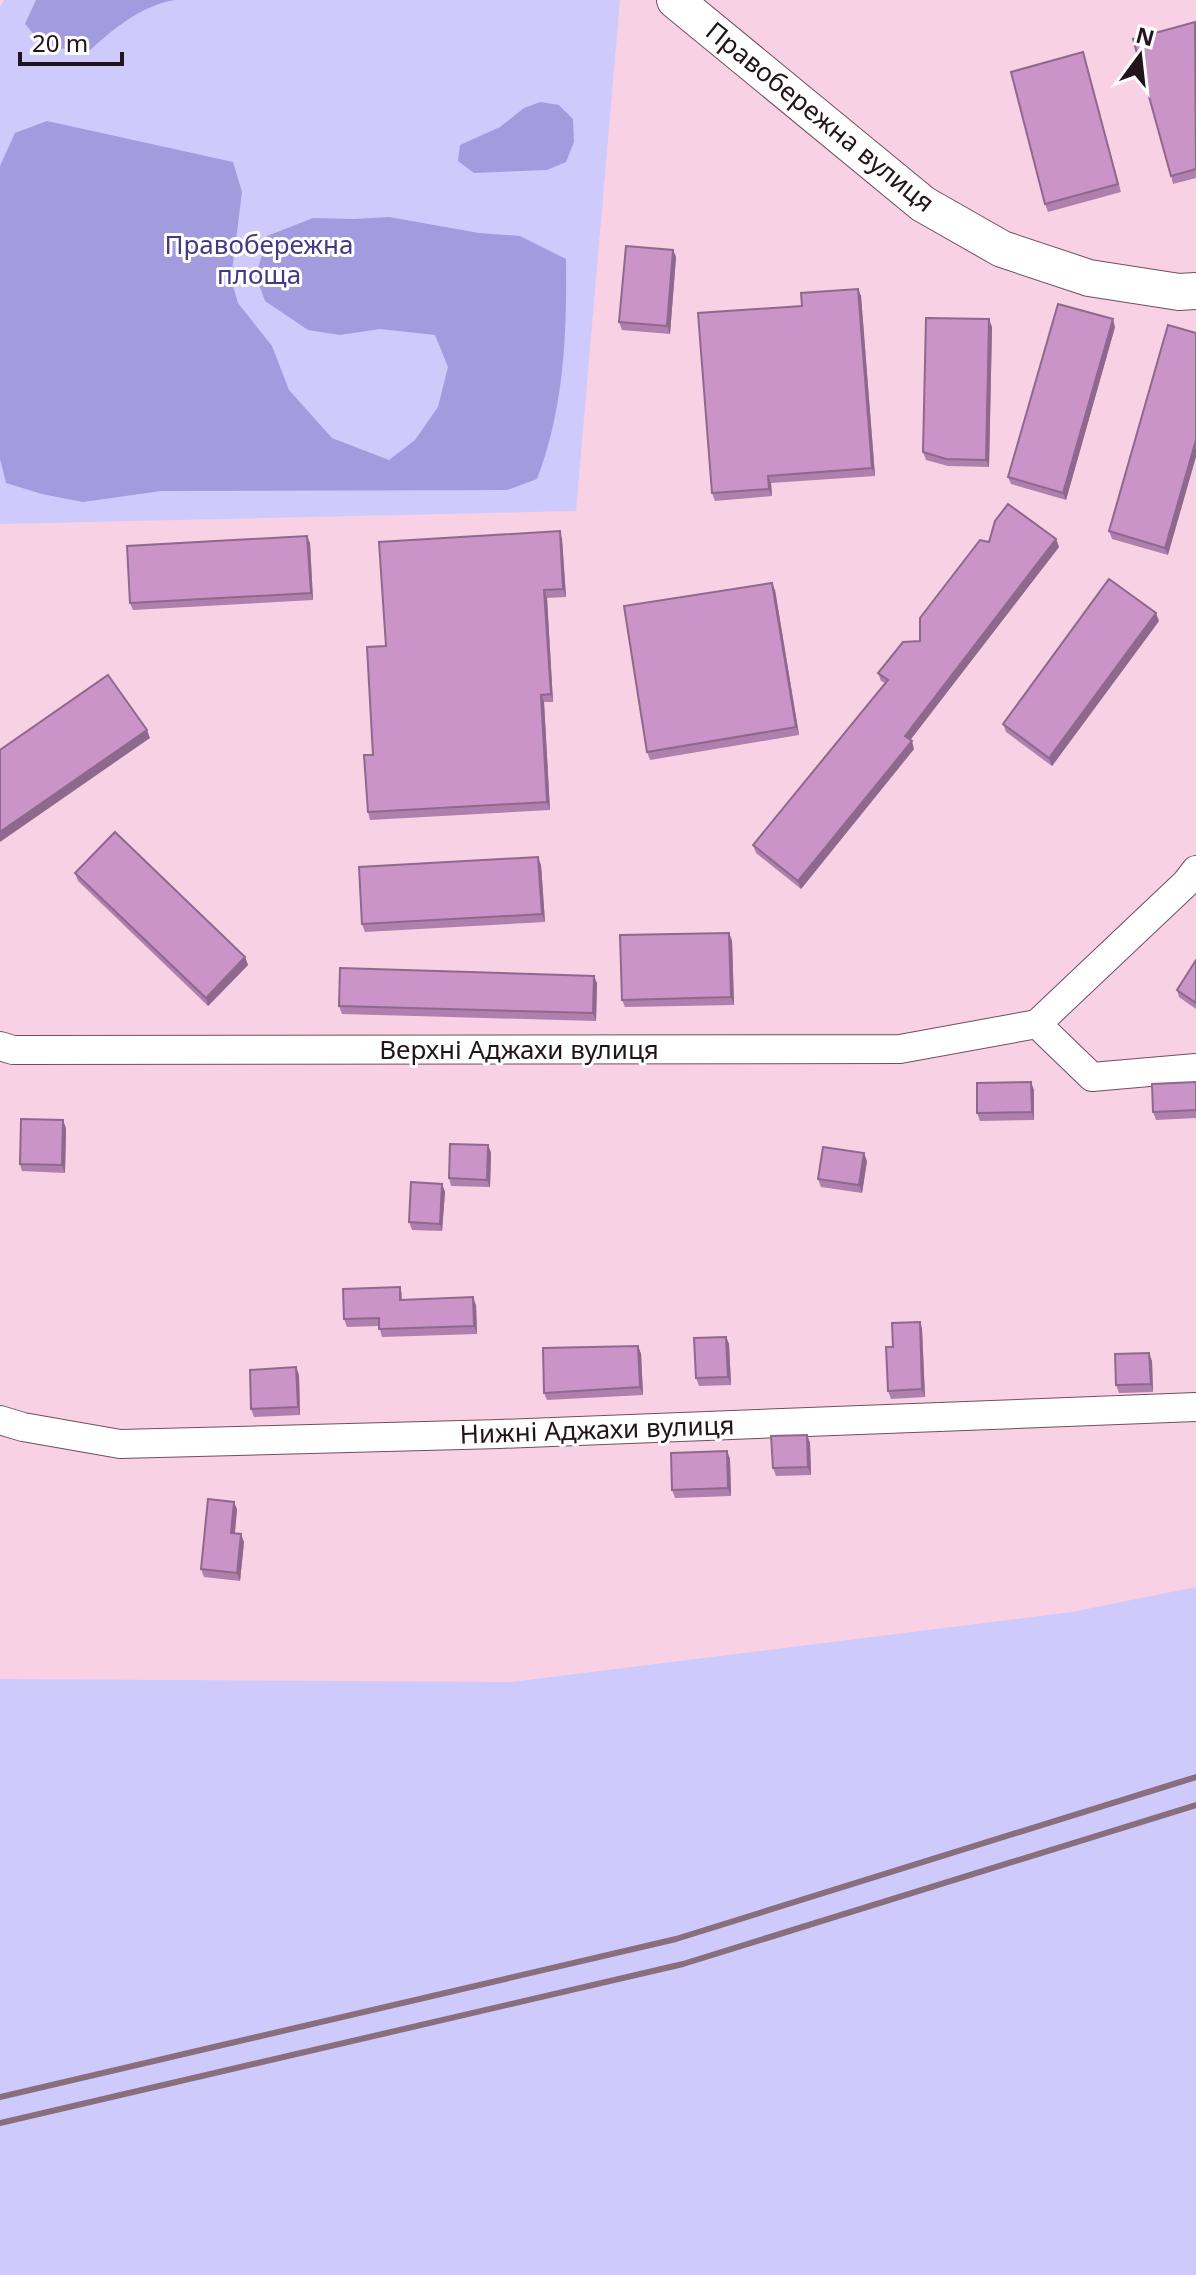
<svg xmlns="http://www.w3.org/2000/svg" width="1196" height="2275" viewBox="0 0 1196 2275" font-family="'Noto Sans',sans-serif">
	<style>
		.green { fill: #cecafb }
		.forest { fill: #a29cde }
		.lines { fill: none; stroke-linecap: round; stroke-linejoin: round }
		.minor-casing { stroke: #704e5f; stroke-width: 30 }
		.tertiary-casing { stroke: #704e5f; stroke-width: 38 }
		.minor { stroke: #fff; stroke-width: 28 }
		.tertiary { stroke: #fff; stroke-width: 36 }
		.rail { stroke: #896e7b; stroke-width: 6 }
		.wall { fill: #af7fad }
		.shaded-wall { fill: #8e688d }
		.building { fill: #cb94c9; stroke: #8e688d; stroke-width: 2 }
		.labels { text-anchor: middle; stroke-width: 6; stroke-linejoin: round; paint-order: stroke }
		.street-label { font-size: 26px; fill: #22141b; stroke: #fff }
		.park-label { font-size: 26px; fill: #463886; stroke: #fff }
	</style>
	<rect width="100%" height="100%" fill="#f9d1e4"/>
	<g class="green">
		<polygon points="4,0 620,0 576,511 0,524 0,7"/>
		<polygon points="1196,1587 1196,2275 0,2275 0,1679 511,1682 1072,1612"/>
	</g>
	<g class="forest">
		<path d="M36,0h139c-35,6 -62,29 -88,53l-44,-8 -18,-21z"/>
		<polygon points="540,102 559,105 573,119 574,142 566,162 547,170 474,173 458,161 460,145 500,127 524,108"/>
		<path d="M47,121l186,41 9,30 -11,87 7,24 34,43 17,44 43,48 57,22 26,-20 23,-33 10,-40 -13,-32 -55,-6 -40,6 -32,-5 -43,-29 -9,-25 11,-40 46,-18 41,1 35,-2 90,16 41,3 46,23c1,75 -2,150 -29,220l-30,11 -346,1 -78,11 -41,-8 -36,-11 -6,-24v-293l15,-33z"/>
	</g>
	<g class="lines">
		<defs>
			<g id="minor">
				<polyline points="1037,1024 1092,1077 1196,1068"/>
				<polyline points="0,1046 13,1050 900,1049 1037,1024 1186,883 1196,870"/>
				<polyline points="0,1420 23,1427 120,1444 500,1434 1196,1407"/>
			</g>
			<polyline id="tertiary" points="675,0 923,204 1002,249 1089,278 1179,292 1196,291"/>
		</defs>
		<use href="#minor" class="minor-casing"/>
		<use href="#tertiary" class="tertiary-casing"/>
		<use href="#minor" class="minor"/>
		<use href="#tertiary" class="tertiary"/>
		<g class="rail">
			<polyline points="0,2097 676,1939 1196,1777"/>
			<polyline points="0,2123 683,1964 1196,1805"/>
		</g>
	</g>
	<g class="wall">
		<polygon points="1196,24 1196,178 1173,184 1171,176"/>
		<polygon points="1083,52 1121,192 1048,212 1045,204"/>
		<polygon points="673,250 676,257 670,334 622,330 619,322"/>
		<polygon points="858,289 861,296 875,476 771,483 772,496 715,501 712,493 802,306"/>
		<polygon points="1168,325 1168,555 1112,539 1109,531"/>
		<polygon points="992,327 989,467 948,466 926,460 923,452"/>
		<polygon points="1115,327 1066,500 1011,484 1008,477"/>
		<polygon points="562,539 566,597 547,598 553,702 544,702 550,810 370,820 368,812 386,646"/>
		<polygon points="1056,539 1059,547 910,740 914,749 801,889 756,853 753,845 885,683 881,681 878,673 920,641 989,542"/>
		<polygon points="310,543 313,600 133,610 130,603"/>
		<polygon points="775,590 799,735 650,760 647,752"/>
		<polygon points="1159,621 1052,766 1006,732 1003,724"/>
		<polygon points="541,865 545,922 365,932 362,924"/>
		<polygon points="75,873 245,957 248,965 208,1006 78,881"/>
		<polygon points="729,933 732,941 734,1005 625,1007 622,1000"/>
		<polygon points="1196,960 1196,1009 1179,997 1177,990"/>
		<polygon points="597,983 596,1021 342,1014 339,1006"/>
		<polygon points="1196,1082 1196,1118 1156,1120 1153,1112"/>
		<polygon points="1034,1090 1034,1120 980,1121 977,1113"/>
		<polygon points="66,1128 65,1173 22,1171 20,1164"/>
		<polygon points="488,1145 491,1153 490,1187 451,1186 449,1178"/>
		<polygon points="867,1161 862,1193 821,1187 818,1179"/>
		<polygon points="442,1184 445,1192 442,1231 412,1230 409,1222"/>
		<polygon points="400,1287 402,1294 402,1300 476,1305 477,1334 382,1337 379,1326 347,1327 344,1319"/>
		<polygon points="920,1322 922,1329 925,1397 891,1399 888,1391 893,1347"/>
		<polygon points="726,1337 729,1344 731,1385 699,1386 696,1378"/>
		<polygon points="638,1346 641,1354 643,1395 547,1400 544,1393"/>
		<polygon points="1152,1361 1153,1392 1119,1393 1116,1385"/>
		<polygon points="296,1367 299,1375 300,1415 254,1417 251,1409"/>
		<polygon points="807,1435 810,1443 811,1475 776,1476 773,1468"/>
		<polygon points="727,1451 730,1459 731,1496 675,1498 672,1490"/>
		<polygon points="237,1509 235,1533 244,1542 240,1581 204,1577 201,1569"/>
	</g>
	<g class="shaded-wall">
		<polygon points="673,250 676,257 670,334 667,326"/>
		<polygon points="858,289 861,296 875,476 872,468"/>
		<polygon points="989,319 992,327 989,467 986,460"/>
		<polygon points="1113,319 1115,327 1066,500 1063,493"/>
		<polygon points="1196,440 1196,457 1168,555 1165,548"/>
		<polygon points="768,476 771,483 772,496 769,489"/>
		<polygon points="560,531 562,539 566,597 563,589"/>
		<polygon points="307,536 310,543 313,600 311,593"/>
		<polygon points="1056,539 1059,547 908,743 905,736"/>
		<polygon points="772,583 775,590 799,735 796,727"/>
		<polygon points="544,590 547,598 553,702 551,694"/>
		<polygon points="1156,613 1159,621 1052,766 1049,758"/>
		<polygon points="541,695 544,702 550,810 547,802"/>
		<polygon points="147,730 150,738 0,842 0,832"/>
		<polygon points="912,741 914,749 801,889 798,881"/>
		<polygon points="538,857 541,865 545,922 542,914"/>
		<polygon points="729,933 732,941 734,1005 731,997"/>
		<polygon points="245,957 248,965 208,1006 206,998"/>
		<polygon points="594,976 597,983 596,1021 593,1013"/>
		<polygon points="1031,1082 1034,1090 1034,1120 1032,1112"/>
		<polygon points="63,1120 66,1128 65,1173 62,1165"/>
		<polygon points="488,1145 491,1153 490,1187 487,1180"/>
		<polygon points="864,1153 867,1161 862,1193 859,1185"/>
		<polygon points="442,1184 445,1192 442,1231 440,1224"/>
		<polygon points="473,1297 476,1305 477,1334 474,1326"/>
		<polygon points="920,1322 922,1329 925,1397 922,1389"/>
		<polygon points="726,1337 729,1344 731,1385 728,1377"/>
		<polygon points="638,1346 641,1354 643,1395 640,1387"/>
		<polygon points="1149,1353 1152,1361 1153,1392 1151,1384"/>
		<polygon points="296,1367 299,1375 300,1415 298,1407"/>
		<polygon points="807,1435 810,1443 811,1475 808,1467"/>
		<polygon points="727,1451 730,1459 731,1496 728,1488"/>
		<polygon points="234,1502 237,1509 234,1541 231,1533"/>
		<polygon points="241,1534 244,1542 240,1581 237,1573"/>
	</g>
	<g class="building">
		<polygon points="1195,22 1196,169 1171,176 1133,39"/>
		<polygon points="1083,52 1118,184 1045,204 1011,72"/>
		<polygon points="626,246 673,250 667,326 619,322"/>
		<polygon points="858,289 872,468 768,476 769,489 712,493 698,313 802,306 801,293"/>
		<polygon points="1058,304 1113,319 1063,493 1008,477"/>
		<polygon points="926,318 989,319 986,460 946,459 923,452"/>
		<polygon points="1168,325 1196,333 1196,440 1165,548 1109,531"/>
		<polygon points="1008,504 1056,539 905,736 912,741 798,881 753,845 888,680 878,673 903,642 920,641 920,618 980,540 989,542 995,521"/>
		<polygon points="560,531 563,589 544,590 551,694 541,695 547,802 368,812 364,755 373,755 367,647 386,646 379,542"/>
		<polygon points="307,536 311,593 130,603 127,546"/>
		<polygon points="1109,579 1156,613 1049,758 1003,724"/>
		<polygon points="772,583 796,727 647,752 624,606"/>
		<polygon points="108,675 147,730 0,832 0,750"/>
		<polygon points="115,832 245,957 206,998 75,873"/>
		<polygon points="538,857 542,914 362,924 359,867"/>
		<polygon points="729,933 731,997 622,1000 620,935"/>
		<polygon points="1196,960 1196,1003 1177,990"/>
		<polygon points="340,968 594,976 593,1013 339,1006"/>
		<polygon points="1031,1082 1032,1112 977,1113 977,1083"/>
		<polygon points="1196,1082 1196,1110 1153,1112 1152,1084"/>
		<polygon points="21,1119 63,1120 62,1165 20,1164"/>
		<polygon points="450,1144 488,1145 487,1180 449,1178"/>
		<polygon points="823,1147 864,1153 859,1185 818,1179"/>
		<polygon points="411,1182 442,1184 440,1224 409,1222"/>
		<polygon points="400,1287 400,1300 473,1297 474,1326 379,1329 379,1318 344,1319 343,1289"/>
		<polygon points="920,1322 922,1389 888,1391 886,1347 893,1347 892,1323"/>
		<polygon points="726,1337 728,1377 696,1378 694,1338"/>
		<polygon points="638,1346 640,1387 544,1393 543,1348"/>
		<polygon points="1149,1353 1151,1384 1116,1385 1115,1354"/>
		<polygon points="296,1367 298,1407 251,1409 250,1370"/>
		<polygon points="807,1435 808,1467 773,1468 771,1436"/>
		<polygon points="727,1451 728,1488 672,1490 671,1453"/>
		<polygon points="208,1499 234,1502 231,1533 241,1534 237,1573 201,1569"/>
	</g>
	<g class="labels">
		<g class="street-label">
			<text transform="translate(820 117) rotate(39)" y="9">Правобережна вулиця</text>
			<text x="519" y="1059">Верхні Аджахи вулиця</text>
			<text transform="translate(597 1430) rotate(-2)" y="9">Нижні Аджахи вулиця</text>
		</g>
		<g class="park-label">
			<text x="259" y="254">Правобережна<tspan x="259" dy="30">площа</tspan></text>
		</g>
	</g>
	<g transform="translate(1140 56) rotate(15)" stroke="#ffffff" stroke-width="6" paint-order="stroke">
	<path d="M0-6L14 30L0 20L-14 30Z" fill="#22141b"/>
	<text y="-12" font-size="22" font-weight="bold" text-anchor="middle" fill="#22141b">N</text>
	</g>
	<path d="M20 52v12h102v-12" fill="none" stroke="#22141b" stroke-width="4"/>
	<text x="32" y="52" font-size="24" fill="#22141b" stroke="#ffffff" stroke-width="6" paint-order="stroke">20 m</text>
</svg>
